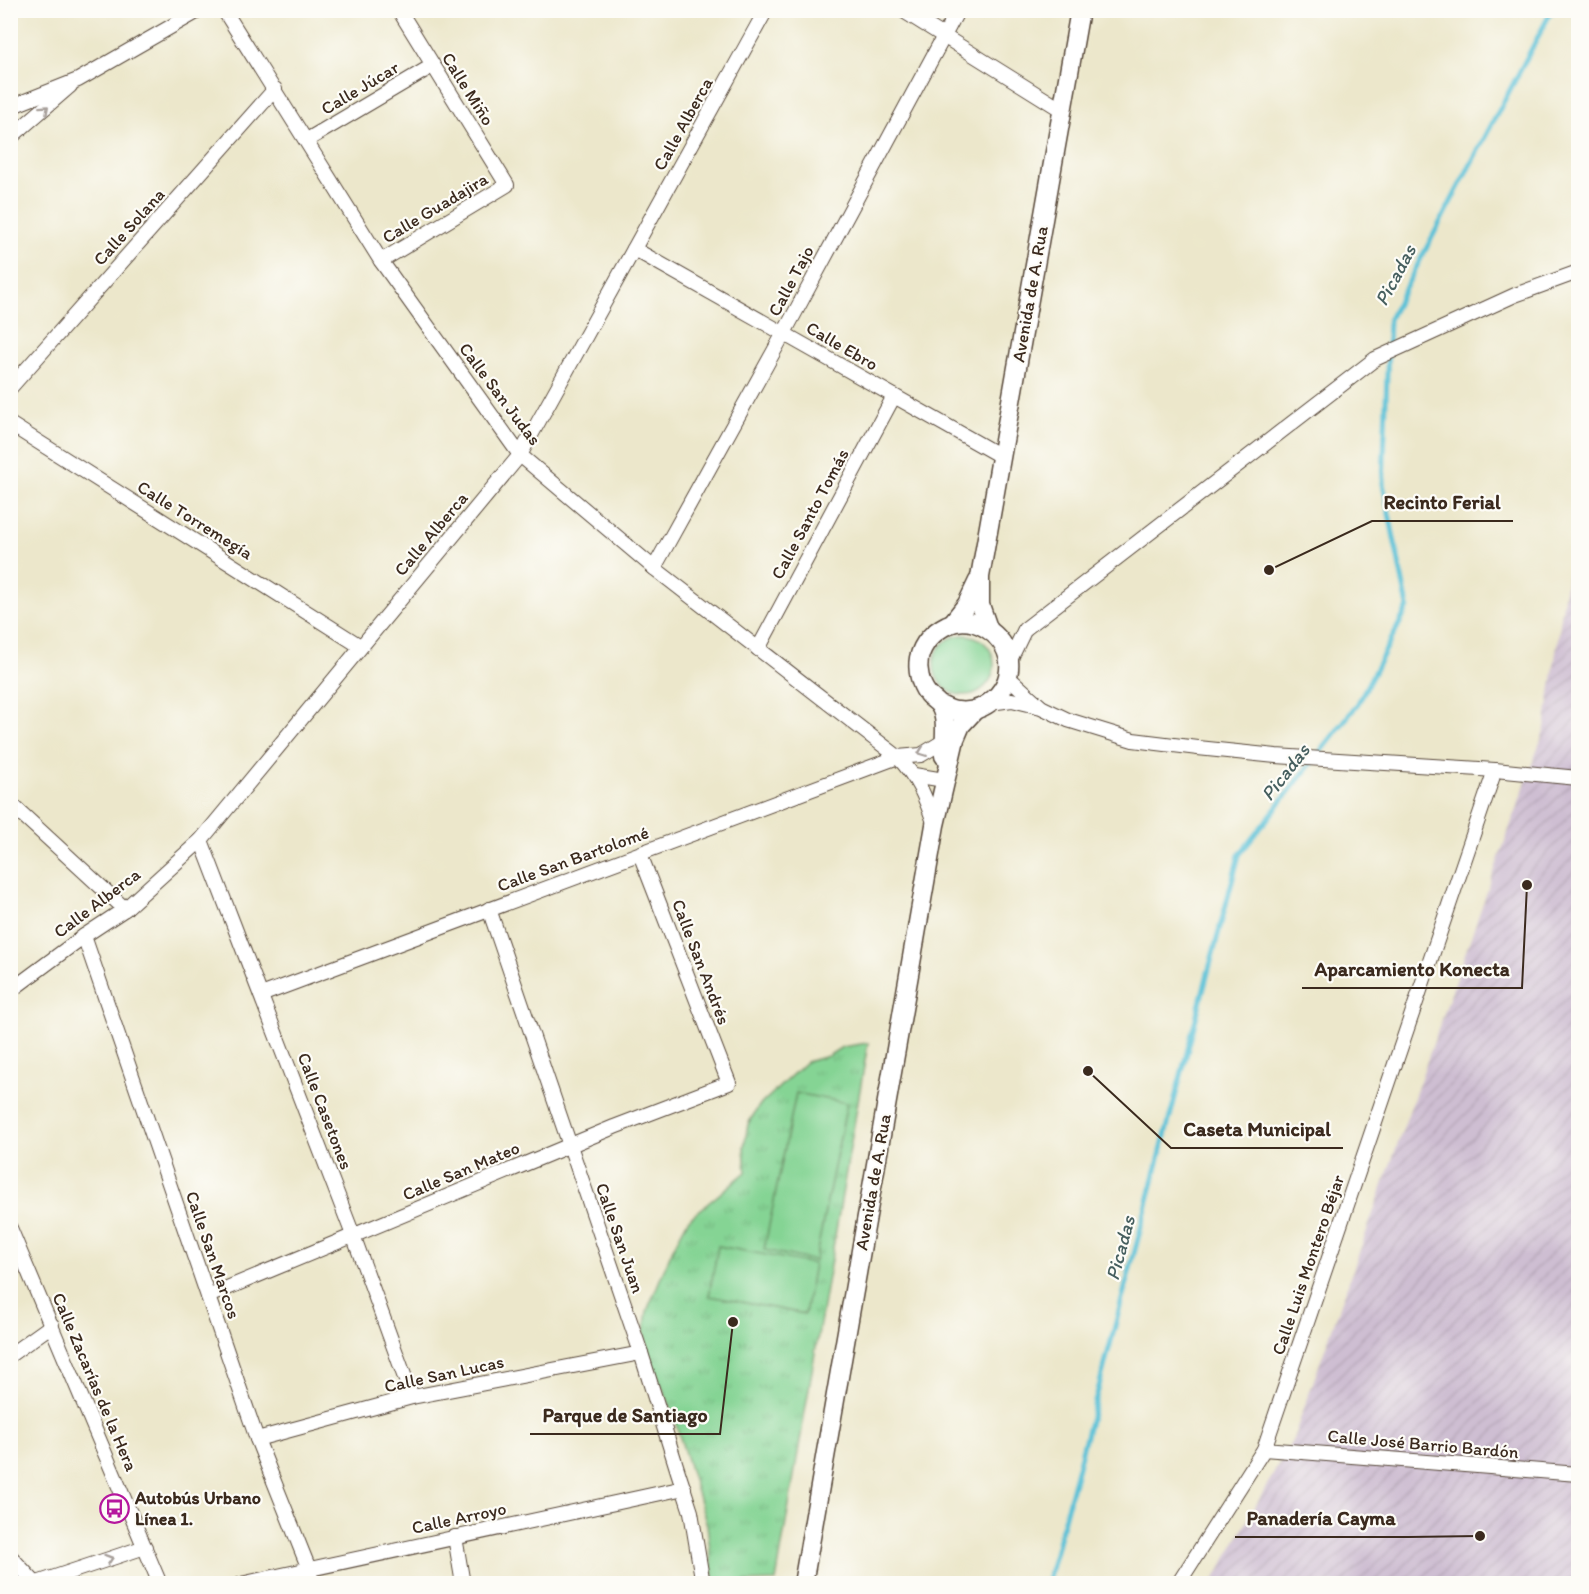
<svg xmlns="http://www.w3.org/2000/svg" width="1589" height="1594" viewBox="0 0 1589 1594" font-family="Itim,sans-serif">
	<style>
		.industrial { fill: url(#industrial-furrows) }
		.grass { fill: url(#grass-tufts); stroke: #607f59; stroke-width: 1.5 }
		.garden { fill: #85d494; stroke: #607f59; stroke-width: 1.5 }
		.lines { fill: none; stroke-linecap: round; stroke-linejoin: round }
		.stream { stroke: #5ac1d7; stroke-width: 5 }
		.minor-casing { stroke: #564638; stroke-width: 16 }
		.tertiary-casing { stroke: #564638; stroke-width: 21 }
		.minor { stroke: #fff; stroke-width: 14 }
		.tertiary { stroke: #fff; stroke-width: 18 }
		.oneway { stroke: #a79f9a }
		.labels { text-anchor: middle; stroke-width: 4.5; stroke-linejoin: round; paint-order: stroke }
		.street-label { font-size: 18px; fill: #3b2a1e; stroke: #fdfcf7 }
		.poi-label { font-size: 18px; font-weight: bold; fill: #3b2a1e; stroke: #fdfcf7; text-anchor: start }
		.water-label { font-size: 20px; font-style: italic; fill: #465f5f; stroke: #fdfcf7 }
		.leader { fill: none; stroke: #3b2a1e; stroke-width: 2 }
		.callout-dot { fill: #3b2a1e; stroke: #fdfcf7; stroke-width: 2 }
		.callout-label { font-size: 20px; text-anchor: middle; font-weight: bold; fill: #3b2a1e; stroke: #fdfcf7; stroke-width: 4.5; stroke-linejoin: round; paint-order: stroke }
	</style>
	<defs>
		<pattern id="industrial-furrows" width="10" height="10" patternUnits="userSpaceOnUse" patternTransform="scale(1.5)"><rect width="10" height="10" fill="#cebed2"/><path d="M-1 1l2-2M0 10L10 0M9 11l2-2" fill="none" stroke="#b2a3b4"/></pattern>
		<pattern id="grass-tufts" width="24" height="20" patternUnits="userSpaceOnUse" patternTransform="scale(1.5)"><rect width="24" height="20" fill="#85d494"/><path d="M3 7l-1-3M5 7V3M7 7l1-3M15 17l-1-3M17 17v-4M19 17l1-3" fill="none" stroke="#74b67f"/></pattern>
	</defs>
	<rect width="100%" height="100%" fill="#fdfcf7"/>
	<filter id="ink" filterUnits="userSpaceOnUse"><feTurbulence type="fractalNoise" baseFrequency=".0167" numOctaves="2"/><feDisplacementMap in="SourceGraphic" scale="12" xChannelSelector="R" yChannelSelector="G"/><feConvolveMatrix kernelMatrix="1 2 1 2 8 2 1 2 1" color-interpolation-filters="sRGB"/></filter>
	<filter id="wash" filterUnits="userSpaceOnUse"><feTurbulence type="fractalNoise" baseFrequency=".008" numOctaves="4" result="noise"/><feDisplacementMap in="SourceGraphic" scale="24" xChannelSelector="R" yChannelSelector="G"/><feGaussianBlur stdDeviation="1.35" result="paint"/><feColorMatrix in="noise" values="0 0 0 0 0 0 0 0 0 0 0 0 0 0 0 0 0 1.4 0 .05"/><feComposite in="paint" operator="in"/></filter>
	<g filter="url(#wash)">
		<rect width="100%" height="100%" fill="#ece7cb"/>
		<polygon class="industrial" points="1578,500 1578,1583 1212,1584 1293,1439 1545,728"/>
		<polygon class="grass" points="868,1043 776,1581 714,1583 707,1525 671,1408 649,1355 644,1332 647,1311 673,1248 688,1220 746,1172 744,1147 748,1124 759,1106 806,1062 828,1056 842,1047"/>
		<g class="garden">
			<circle cx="964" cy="665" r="30"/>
			<polygon points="796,1093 847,1103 815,1261 764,1250"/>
			<polygon points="718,1246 814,1264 805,1314 709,1296"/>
		</g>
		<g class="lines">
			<polyline class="stream" points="1047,1584 1239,855 1357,705 1408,607 1383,484 1389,319 1552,10"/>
		</g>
	</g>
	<g filter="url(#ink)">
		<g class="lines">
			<defs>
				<g id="minor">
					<path d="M224,10l157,251 139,194 134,113 244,189c21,23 27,39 37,68"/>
					<polyline points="902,10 1062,110"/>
					<polyline points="10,107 78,80 200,10"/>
					<polyline points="10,138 70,86"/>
					<polyline points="307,140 432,66"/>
					<polyline points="634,249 1002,457"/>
					<polyline points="381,261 507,185 399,10"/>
					<polyline points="10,388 275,89"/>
					<polyline points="10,424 360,646"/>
					<polyline points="654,568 784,333 958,10"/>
					<polyline points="758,649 894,396"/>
					<polyline points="1009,662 1025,629 1375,359 1515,295 1578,272"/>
					<polyline points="1008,677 1040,706"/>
					<polyline points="990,703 1012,700 1041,707 1068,720 1133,740 1198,748 1276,756 1495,770 1578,778"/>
					<polyline points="914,775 944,780"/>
					<polyline points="10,803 125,909"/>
					<polyline points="201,840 353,1235 412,1397"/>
					<polyline points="489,909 641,1353 678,1472 691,1512 703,1584"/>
					<polyline points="84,936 257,1439 309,1569 312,1584"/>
					<polyline points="10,991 84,936 125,909 201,840 520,455 766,10"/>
					<polyline points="261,995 898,757 921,755 944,741"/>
					<polyline points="10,1228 160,1584"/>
					<polyline points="208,1296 614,1127 729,1083 640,854"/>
					<polyline points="10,1355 52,1325"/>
					<polyline points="257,1439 412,1397 641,1353"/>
					<polyline points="1264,1449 1578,1474"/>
					<polyline points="455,1537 463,1584"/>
					<polyline points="10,1556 35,1583"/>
					<polyline points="34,1584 145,1547"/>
					<polyline points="241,1584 684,1488"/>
					<polyline points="1178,1584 1264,1449 1495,770"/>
				</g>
				<g id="tertiary">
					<polyline points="953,622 967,604 978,581"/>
					<polyline points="988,628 980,605 980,577 1080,10"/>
					<path d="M940,705c5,2 12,6 17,6 28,4 55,-21 52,-50 -4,-27 -36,-48 -62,-36 -14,7 -24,17 -28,33 -2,11 1,26 8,35 3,5 10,8 13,13 8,13 4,35 4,50"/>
					<polyline points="803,1584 935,825 955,739 961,725 974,711"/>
				</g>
			</defs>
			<use href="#minor" class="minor-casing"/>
			<use href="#tertiary" class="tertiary-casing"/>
			<use href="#minor" class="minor"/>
			<use href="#tertiary" class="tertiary"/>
		</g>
		<defs><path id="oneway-chevron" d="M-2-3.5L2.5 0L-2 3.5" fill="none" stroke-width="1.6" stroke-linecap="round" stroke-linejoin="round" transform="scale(1.5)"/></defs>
		<g class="oneway">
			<use href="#oneway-chevron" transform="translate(45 109) rotate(-42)"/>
			<use href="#oneway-chevron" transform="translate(922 752) rotate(159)"/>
			<use href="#oneway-chevron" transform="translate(109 1559) rotate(-18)"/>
		</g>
	</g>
	<defs>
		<symbol id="bus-ring" viewBox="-11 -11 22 22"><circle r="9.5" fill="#fdfcf7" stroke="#b5179e" stroke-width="1.5"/><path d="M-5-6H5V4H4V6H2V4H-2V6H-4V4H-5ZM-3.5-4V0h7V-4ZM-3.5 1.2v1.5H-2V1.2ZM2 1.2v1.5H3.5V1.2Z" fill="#b5179e"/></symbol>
	</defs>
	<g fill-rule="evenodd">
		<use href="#bus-ring" x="98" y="1492" width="33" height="33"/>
	</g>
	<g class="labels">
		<g class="street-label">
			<text transform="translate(360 88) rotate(-31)" y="6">Calle Júcar</text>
			<text transform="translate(468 89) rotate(58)" y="6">Calle Miño</text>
			<text transform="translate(683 124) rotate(-61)" y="6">Calle Alberca</text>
			<text transform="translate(435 208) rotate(-31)" y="6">Calle Guadajira</text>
			<text transform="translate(129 227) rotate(-48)" y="6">Calle Solana</text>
			<text transform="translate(791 281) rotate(-62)" y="6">Calle Tajo</text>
			<text transform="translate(1030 294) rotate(-80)" y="6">Avenida de A. Rua</text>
			<text transform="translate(842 346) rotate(30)" y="6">Calle Ebro</text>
			<text transform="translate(500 394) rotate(53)" y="6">Calle San Judas</text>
			<text transform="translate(810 514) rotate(-62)" y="6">Calle Santo Tomás</text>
			<text transform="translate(195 520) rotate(32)" y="6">Calle Torremegía</text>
			<text transform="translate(431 534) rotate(-50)" y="6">Calle Alberca</text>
			<text transform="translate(573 859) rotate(-20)" y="6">Calle San Bartolomé</text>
			<text transform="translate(97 903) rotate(-37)" y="6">Calle Alberca</text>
			<text transform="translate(701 962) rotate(69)" y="6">Calle San Andrés</text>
			<text transform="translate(325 1111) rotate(69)" y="6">Calle Casetones</text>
			<text transform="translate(461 1171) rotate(-23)" y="6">Calle San Mateo</text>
			<text transform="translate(873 1182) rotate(-80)" y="6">Avenida de A. Rua</text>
			<text transform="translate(620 1238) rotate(71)" y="6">Calle San Juan</text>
			<text transform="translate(213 1255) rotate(71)" y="6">Calle San Marcos</text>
			<text transform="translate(1308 1265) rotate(-71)" y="6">Calle Luis Montero Béjar</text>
			<text transform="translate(444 1374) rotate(-12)" y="6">Calle San Lucas</text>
			<text transform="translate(95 1382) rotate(67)" y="6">Calle Zacarías de la Hera</text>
			<text transform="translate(1423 1444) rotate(5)" y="6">Calle José Barrio Bardón</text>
			<text transform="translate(459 1518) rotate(-12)" y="6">Calle Arroyo</text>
		</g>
		<g class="poi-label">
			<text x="135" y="1504">Autobús Urbano<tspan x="135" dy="21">Línea 1.</tspan></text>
		</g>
		<g class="water-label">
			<text transform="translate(1395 275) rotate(-62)" y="7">Picadas</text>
			<text transform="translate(1285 772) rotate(-52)" y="7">Picadas</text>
			<text transform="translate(1120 1248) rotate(-75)" y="7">Picadas</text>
		</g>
	</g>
	<path class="leader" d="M1269 570L1372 521H1513M1527 885L1522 988H1302M1088 1071L1171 1148H1343M733 1322L720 1434H530M1480 1536L1408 1537H1235"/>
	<g class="callout-dot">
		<circle cx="1269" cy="570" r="6"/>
		<circle cx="1527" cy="885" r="6"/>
		<circle cx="1088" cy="1071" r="6"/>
		<circle cx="733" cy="1322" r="6"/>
		<circle cx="1480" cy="1536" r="6"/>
	</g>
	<g class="callout-label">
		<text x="1442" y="509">Recinto Ferial</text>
		<text x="1412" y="976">Aparcamiento Konecta</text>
		<text x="1257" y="1136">Caseta Municipal</text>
		<text x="625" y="1422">Parque de Santiago</text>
		<text x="1321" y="1525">Panadería Cayma</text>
	</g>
	<rect width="1589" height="1594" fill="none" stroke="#fdfcf7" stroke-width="36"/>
</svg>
